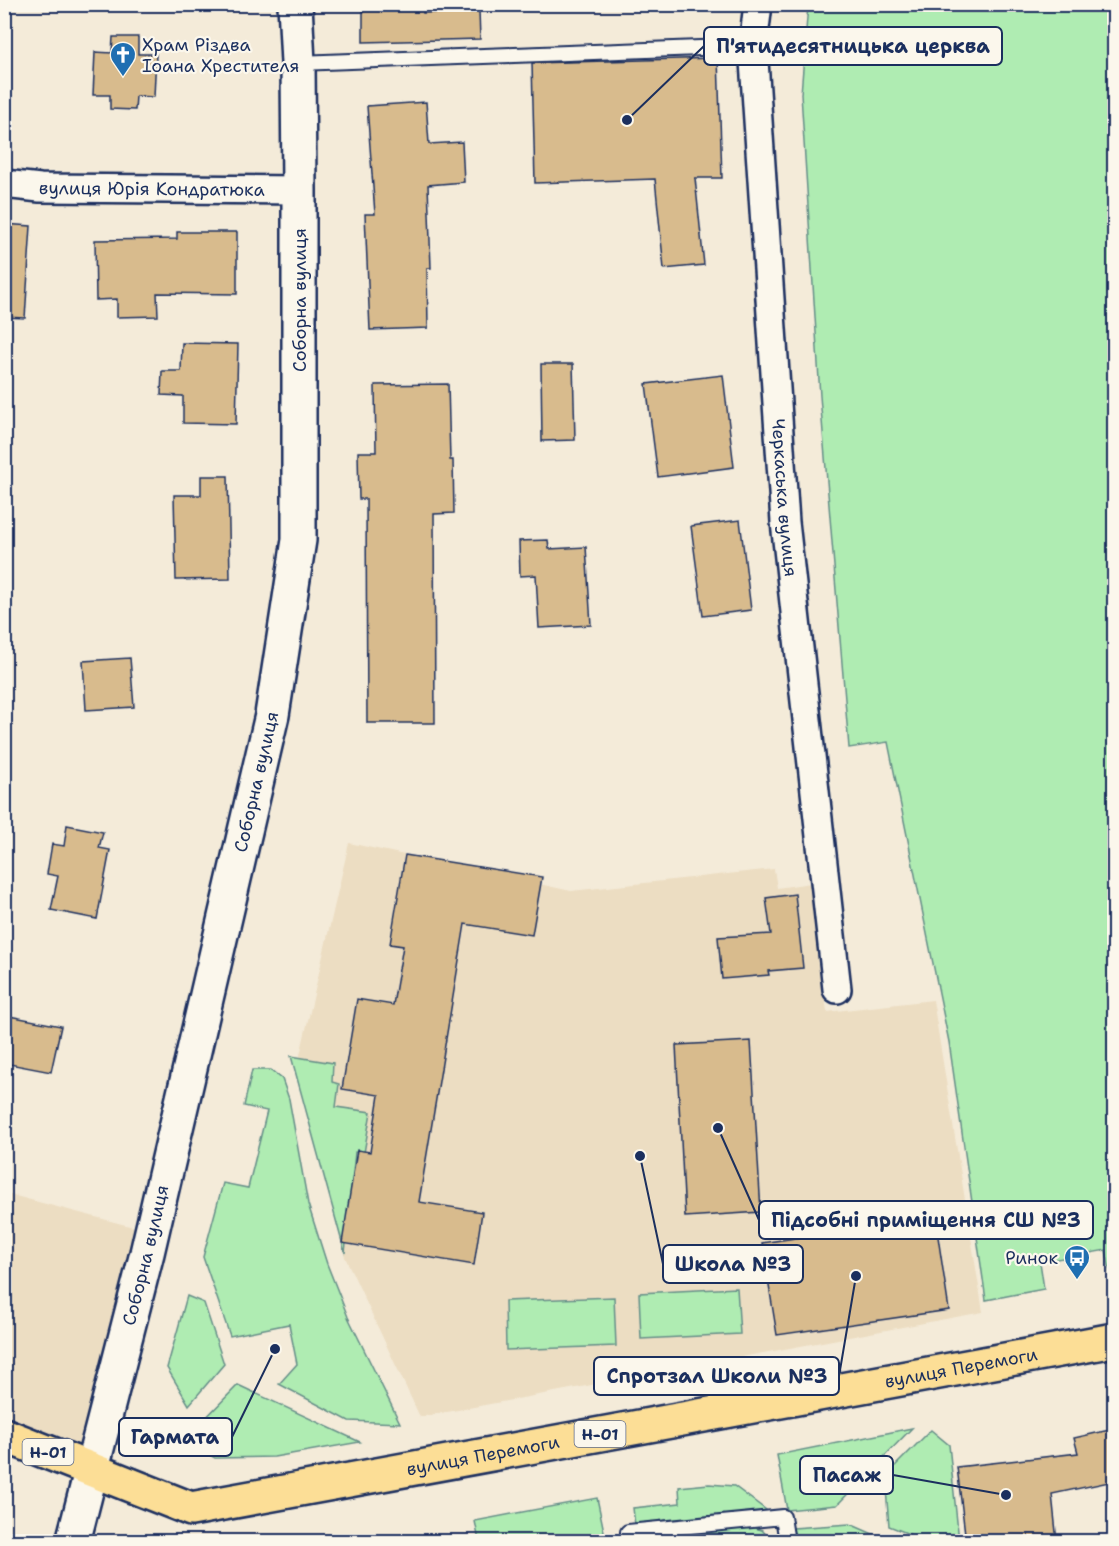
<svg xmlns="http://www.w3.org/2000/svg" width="1119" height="1546" viewBox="0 0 1119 1546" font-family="'Shantell Sans',sans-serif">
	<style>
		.built { fill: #ecddc2 }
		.green { fill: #afecb2; stroke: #658e88; stroke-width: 1.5 }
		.building { fill: #d8bb8d; stroke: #1b2f5e; stroke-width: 1.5 }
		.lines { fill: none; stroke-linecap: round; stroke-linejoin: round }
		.service-casing { stroke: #1b2f5e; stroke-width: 18 }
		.minor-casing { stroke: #1b2f5e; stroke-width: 32 }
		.secondary-casing { stroke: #1b2f5e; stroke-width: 38 }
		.primary-casing { stroke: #1b2f5e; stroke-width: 38 }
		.service { stroke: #fbf7ec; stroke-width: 14 }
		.minor { stroke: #fbf7ec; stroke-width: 27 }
		.secondary { stroke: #fbf7ec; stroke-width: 33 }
		.primary { stroke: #fcde96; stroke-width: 33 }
		.labels { text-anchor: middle; stroke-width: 4.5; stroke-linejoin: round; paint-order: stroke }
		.shield { fill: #fbf7ec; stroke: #5e6b89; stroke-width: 1.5 }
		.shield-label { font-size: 16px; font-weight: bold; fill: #1b2f5e }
		.poi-label { font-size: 18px; fill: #1b2f5e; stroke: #fbf7ec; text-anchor: start }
		.street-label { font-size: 18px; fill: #1b2f5e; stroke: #fbf7ec }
		.leader { fill: none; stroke: #1b2f5e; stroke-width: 2 }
		.callout-dot { fill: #1b2f5e; stroke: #fbf7ec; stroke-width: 2 }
		.callout { fill: #fbf7ec; stroke: #1b2f5e; stroke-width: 2 }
		.callout-label { font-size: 20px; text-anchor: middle; font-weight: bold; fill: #1b2f5e }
	</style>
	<rect width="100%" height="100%" fill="#f4ebd9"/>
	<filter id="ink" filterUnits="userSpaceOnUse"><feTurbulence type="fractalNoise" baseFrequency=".0167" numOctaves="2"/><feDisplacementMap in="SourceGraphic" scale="12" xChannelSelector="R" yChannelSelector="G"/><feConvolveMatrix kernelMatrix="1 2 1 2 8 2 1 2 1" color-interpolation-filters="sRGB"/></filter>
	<g filter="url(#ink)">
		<g class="built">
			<polygon points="349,843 571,891 774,869 777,888 811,883 827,1012 933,1000 983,1312 420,1417 345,1257 300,1055"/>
			<polygon points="4,1193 141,1229 85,1461 5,1425"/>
		</g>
		<g class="green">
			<polygon points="808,5 1114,5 1114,1276 1111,1277 1106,1250 1040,1262 1044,1289 986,1300 949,1042 888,742 849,748 820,396 801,94"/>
			<polygon points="291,1056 333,1063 332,1082 339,1084 336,1107 371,1112 364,1153 355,1152 345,1253"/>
			<polygon points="252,1070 271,1070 282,1079 289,1099 308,1204 327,1264 348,1317 400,1423 349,1421 279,1384 297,1364 289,1324 230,1336 203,1257 223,1183 248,1188 267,1111 244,1106"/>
			<polygon points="737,1288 740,1334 641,1339 639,1293"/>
			<polygon points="187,1296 204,1303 224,1364 189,1405 167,1368"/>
			<polygon points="614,1297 616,1346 506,1350 505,1301"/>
			<polygon points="238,1385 360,1442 274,1457 215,1458 198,1449 192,1440 191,1433"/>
			<polygon points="912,1428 837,1505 787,1510 777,1455"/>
			<polygon points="931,1430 949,1445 959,1541 927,1541 889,1526 885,1476"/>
			<polygon points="709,1484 734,1486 770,1513 635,1525 633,1508 680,1503 679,1487"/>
			<polygon points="597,1498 606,1541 479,1541 475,1521"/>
			<polygon points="850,1524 889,1541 796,1541 793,1528"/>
			<polygon points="748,1526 762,1530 772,1541 639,1542 639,1539"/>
		</g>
		<g class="building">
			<polygon points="363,4 423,4 423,13 479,11 480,39 363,42"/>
			<polygon points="113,37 138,37 138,54 156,54 154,97 136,96 135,110 110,109 110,95 93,95 95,52 112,53"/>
			<polygon points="718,58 722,178 695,178 704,265 664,269 655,179 535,183 532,63"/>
			<polygon points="426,102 429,144 462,142 464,182 428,185 431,268 427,268 428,328 370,330 365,214 375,214 367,106"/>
			<polygon points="4,224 31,226 25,318 4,317"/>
			<polygon points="177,232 237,232 237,294 157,293 158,316 117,317 117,299 96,300 95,240 177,239"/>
			<polygon points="182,343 238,344 236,424 183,423 183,396 161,395 162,371 181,371"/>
			<polygon points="541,364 573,364 575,440 542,441"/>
			<polygon points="723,375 734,467 658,477 646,384"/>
			<polygon points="448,384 450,460 453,460 454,513 434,514 435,723 367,723 366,499 359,499 358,452 376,452 375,385"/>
			<polygon points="201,476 228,476 230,579 176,580 174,495 201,495"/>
			<polygon points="740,520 751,610 703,616 691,526"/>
			<polygon points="548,540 549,549 586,547 591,625 539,628 536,575 520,576 519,541"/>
			<polygon points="130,658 134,707 86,710 83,661"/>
			<polygon points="67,825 103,832 99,848 110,850 97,919 51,910 58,876 47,874 52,844 64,846"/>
			<polygon points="405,855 542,877 532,935 465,924 419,1202 482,1212 474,1265 342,1243 357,1150 370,1152 379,1095 342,1089 357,999 393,1005 403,946 390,944"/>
			<polygon points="795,894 803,968 768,971 769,975 722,979 718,937 771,934 766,898"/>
			<polygon points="4,1015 61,1026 51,1072 4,1063"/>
			<polygon points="751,1041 761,1212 685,1217 676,1045"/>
			<polygon points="935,1217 949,1310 777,1335 762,1243"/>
			<polygon points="1114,1429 1114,1481 1052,1494 1057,1542 966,1542 957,1467 1078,1453 1074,1438"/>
		</g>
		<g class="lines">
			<defs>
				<g id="service">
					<polyline points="298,63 753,46"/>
					<polyline points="628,1532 783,1517 787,1542"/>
				</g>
				<g id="minor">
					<path id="s1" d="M758,4l-5,42 32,476 52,467"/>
					<path id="s2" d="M4,184l36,4 259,2"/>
				</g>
				<g id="secondary">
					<path id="s3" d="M73,1542l74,-289 125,-538 27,-175v-350l-1,-127 -3,-59"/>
				</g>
				<g id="primary">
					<path id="s4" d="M4,1435l187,74 923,-169"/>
				</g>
			</defs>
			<use href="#service" class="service-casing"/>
			<use href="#minor" class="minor-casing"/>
			<use href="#secondary" class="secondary-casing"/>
			<use href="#primary" class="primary-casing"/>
			<use href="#service" class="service"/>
			<use href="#minor" class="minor"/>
			<use href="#secondary" class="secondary"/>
			<use href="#primary" class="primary"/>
		</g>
	</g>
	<defs>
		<symbol id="church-pin" viewBox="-11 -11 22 30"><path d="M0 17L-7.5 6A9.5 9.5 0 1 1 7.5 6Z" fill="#1f6fb2" stroke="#fbf7ec"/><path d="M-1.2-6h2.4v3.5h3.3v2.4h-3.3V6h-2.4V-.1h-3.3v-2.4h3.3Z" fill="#fff"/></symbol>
		<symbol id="bus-pin" viewBox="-11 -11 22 30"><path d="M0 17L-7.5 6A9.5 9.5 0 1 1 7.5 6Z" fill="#1f6fb2" stroke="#fbf7ec"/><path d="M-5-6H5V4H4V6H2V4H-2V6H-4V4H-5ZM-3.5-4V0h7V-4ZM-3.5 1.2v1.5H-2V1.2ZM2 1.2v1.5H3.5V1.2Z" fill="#fff"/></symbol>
	</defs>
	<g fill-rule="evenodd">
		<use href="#church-pin" x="108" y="40" width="30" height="40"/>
		<use href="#bus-pin" x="1062" y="1243" width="30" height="40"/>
	</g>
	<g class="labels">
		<g class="shield">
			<rect x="574.5" y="1421" width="51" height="26" rx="4.5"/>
			<rect x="22.5" y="1439" width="51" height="26" rx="4.5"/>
		</g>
		<g class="shield-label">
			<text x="600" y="1440">Н-01</text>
			<text x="48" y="1458">Н-01</text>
		</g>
		<g class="poi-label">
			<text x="142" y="51">Храм Різдва<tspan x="142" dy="21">Іоана Хрестителя</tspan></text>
			<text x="1058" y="1264" text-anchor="end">Ринок</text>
		</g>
		<g class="street-label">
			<text dy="6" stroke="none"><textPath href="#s2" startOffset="148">вулиця Юрія Кондратюка</textPath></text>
			<text transform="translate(300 300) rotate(-90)" y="6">Соборна вулиця</text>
			<text dy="6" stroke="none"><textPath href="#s1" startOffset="495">Черкаська вулиця</textPath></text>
			<text dy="6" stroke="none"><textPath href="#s3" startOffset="782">Соборна вулиця</textPath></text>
			<text dy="6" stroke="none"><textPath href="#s3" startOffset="296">Соборна вулиця</textPath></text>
			<text dy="6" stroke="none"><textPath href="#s4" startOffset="984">вулиця Перемоги</textPath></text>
			<text dy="6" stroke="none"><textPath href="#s4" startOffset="498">вулиця Перемоги</textPath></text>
		</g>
	</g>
	<path class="leader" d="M627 120L704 46M718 1128L759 1220M640 1156L663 1264M856 1276L839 1376M275 1349L232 1437M1006 1495L893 1475"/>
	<g class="callout-dot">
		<circle cx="627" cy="120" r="6"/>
		<circle cx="718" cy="1128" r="6"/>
		<circle cx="640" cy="1156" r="6"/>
		<circle cx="856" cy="1276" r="6"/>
		<circle cx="275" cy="1349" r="6"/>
		<circle cx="1006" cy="1495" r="6"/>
	</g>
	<g class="callout">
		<rect x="704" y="27" width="298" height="38" rx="6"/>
		<rect x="759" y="1201" width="334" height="38" rx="6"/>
		<rect x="663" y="1245" width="140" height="38" rx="6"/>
		<rect x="594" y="1357" width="245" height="38" rx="6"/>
		<rect x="119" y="1418" width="113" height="38" rx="6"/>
		<rect x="800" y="1456" width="93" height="38" rx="6"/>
	</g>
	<g class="callout-label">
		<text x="853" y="53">П'ятидесятницька церква</text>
		<text x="926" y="1227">Підсобні приміщення СШ №3</text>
		<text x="733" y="1271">Школа №3</text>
		<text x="717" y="1383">Спротзал Школи №3</text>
		<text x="175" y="1444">Гармата</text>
		<text x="847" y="1482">Пасаж</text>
	</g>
	<rect width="1119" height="1546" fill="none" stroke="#fbf7ec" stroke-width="24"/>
	<rect x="12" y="12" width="1095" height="1522" fill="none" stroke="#1b2f5e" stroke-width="2" filter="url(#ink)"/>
</svg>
